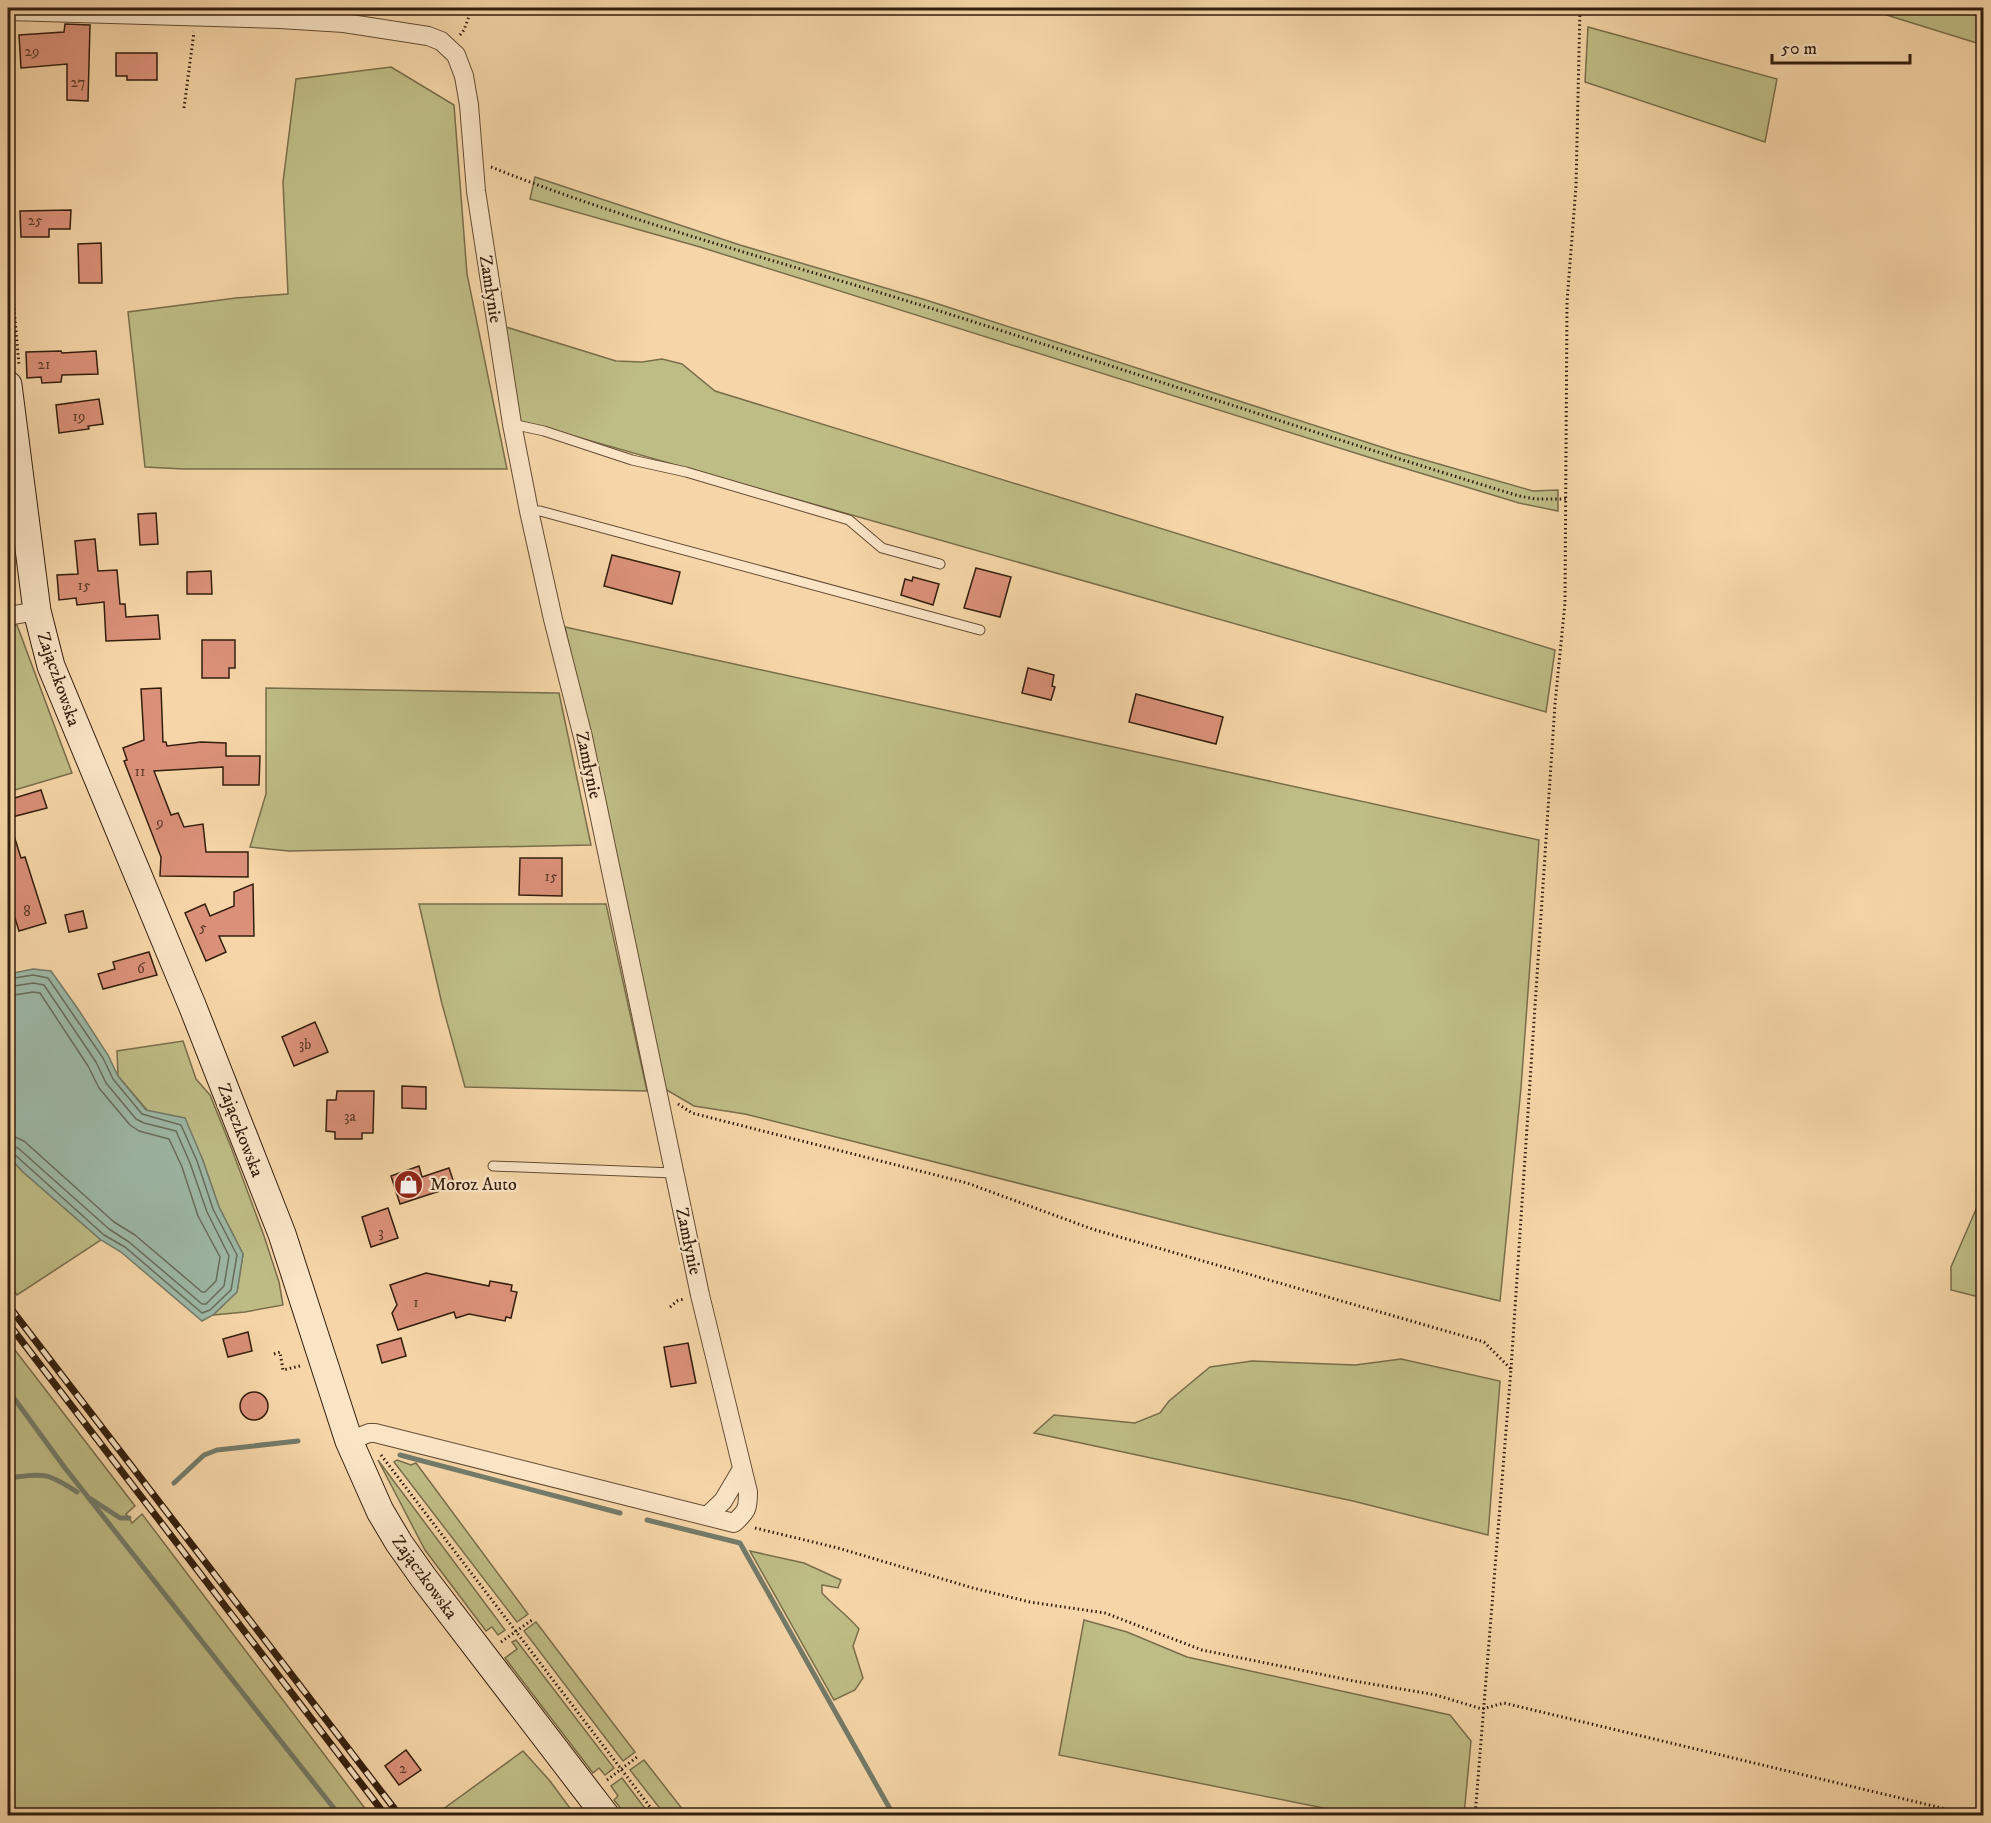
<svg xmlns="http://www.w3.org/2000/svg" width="1991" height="1823" viewBox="0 0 1991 1823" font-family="'IM FELL DW Pica',serif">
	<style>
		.green { fill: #bfbd86; stroke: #796e4a; stroke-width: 1.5 }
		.water { fill: #9db9a8; stroke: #737b6a; stroke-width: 1.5 }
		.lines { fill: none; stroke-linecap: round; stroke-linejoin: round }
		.shore { stroke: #686c5b; stroke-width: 1.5 }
		.stream { stroke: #737b6a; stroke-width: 5 }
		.building { fill: #db9179; stroke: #331e0e; stroke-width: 1.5 }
		.service-casing { stroke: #644c34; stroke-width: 11 }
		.minor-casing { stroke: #644c34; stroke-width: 20 }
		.secondary-casing { stroke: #331e0e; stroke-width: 29 }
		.path { stroke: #331e0e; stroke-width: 3; stroke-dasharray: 1.5 3; stroke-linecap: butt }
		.service { stroke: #f9e4c6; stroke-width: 9 }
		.minor { stroke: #f9e4c6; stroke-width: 18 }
		.secondary { stroke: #f9e4c6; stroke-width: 27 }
		.rail-casing { stroke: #331e0e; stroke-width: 7 }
		.rail { stroke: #f9e4c6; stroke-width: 4.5; stroke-dasharray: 14; stroke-linecap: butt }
		.labels { text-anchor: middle; stroke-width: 4.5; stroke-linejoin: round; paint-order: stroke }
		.number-label { font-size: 15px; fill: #5d3b29 }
		.street-label { font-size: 18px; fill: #331e0e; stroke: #f9e4c6 }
		.poi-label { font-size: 18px; fill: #331e0e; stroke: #f9e4c6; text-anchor: start }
	</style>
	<rect width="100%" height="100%" fill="#f6d6a8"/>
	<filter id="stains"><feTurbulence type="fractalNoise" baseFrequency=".00333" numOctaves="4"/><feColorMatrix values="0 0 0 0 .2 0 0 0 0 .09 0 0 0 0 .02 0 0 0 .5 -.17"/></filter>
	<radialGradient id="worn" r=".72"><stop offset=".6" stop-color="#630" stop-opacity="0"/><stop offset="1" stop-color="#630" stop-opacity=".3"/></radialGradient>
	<g class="green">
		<polygon points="1864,8 1983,8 1983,45"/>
		<polygon points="1588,27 1777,79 1765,142 1585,82"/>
		<polygon points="391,67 454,105 467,274 507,469 184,469 145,467 128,312 236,298 288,294 283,182 296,79"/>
		<polygon points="535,177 740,245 926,300 1397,452 1533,491 1558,490 1558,511 1519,503 1384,462 700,247 530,199"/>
		<polygon points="506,327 616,361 642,362 662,359 682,364 715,391 1555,650 1546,712 517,420"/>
		<polygon points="17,625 72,773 8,792 8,626"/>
		<polygon points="565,627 1539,840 1521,1088 1500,1301 1215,1233 745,1114 694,1106 665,1089"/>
		<polygon points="266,688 559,693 591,845 289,851 250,847 266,794"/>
		<polygon points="419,904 606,904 647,1091 465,1087 442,1004"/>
		<polygon points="183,1041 196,1079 210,1095 231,1147 264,1236 279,1282 283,1305 245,1312 213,1315 237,1292 243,1254 219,1207 202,1158 147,1110 118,1076 117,1051"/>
		<polygon points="8,1156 23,1172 101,1240 17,1295 8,1283"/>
		<polygon points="1977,1207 1983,1208 1983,1298 1951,1290 1951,1267"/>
		<polygon points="8,1341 135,1506 126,1514 132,1523 142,1514 370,1815 8,1815"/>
		<polygon points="1401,1359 1500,1381 1488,1535 1353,1501 1034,1433 1054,1415 1135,1423 1160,1413 1169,1401 1210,1367 1252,1361 1355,1365"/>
		<polygon points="378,1460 505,1630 498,1635 492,1627 486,1631 425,1550"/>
		<polygon points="397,1460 411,1465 416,1463 528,1614 517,1622 394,1462"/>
		<path d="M750,1551l54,12 37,17 -3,8 -16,-3v8c12,13 25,22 37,36l-6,17 10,32 -8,12 -21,10z"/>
		<polygon points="1084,1620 1127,1632 1187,1657 1450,1715 1471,1741 1464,1815 1358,1815 1059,1755"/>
		<polygon points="536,1622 635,1752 623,1761 524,1631"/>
		<polygon points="516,1640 614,1768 605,1775 599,1768 593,1773 505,1658 517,1649 512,1642"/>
		<polygon points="523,1751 550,1781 575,1815 435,1815"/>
		<polygon points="644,1760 687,1815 665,1815 630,1770"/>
		<polygon points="622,1778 650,1815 626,1815 614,1800 618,1796 611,1786"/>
	</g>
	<polygon class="water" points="33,969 51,971 78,1009 108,1055 118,1076 146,1110 185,1118 202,1158 219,1207 243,1254 237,1292 213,1315 202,1321 121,1252 101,1240 23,1172 8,1156 8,974"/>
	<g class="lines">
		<g class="shore">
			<polyline points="8,979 33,975 48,978 103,1058 113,1079 142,1114 181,1125 197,1161 213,1209 237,1255 231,1290 210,1310 202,1313 125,1247 104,1235 14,1154 8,1153"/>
			<polyline points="8,987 33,983 44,985 96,1062 106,1083 136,1119 144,1123 176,1131 190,1163 207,1212 229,1256 224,1286 206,1304 202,1304 129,1242 109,1229 18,1148 8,1145"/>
			<polyline points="8,996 33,992 40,993 88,1066 99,1088 130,1125 139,1131 169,1139 182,1167 198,1216 220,1257 216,1281 205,1292 202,1292 135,1235 114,1222 24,1141 15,1137 8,1136"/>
		</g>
		<g class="stream">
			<polyline points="8,1390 65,1468 340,1816"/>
			<polyline points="400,1455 620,1513"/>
			<path d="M8,1478c36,-4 37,-7 69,14"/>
			<polyline points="174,1483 204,1455 217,1450 298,1441"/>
			<polyline points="91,1499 120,1518 129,1518"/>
			<polyline points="647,1520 740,1543 894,1816"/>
		</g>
	</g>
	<g class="building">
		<polygon points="65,24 90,25 88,101 67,100 67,64 21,68 19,35 64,32"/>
		<polygon points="116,53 157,53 157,80 127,80 127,76 116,76"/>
		<polygon points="71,210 70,229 49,229 49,237 21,237 20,211"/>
		<polygon points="101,243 102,283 79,283 78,244"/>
		<polygon points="61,351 62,353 96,351 98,374 62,375 61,382 42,383 41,377 27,378 26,352"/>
		<polygon points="99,399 103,424 88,426 89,429 59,433 56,405"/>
		<polygon points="156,513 158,544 140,545 138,514"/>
		<polygon points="95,539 98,571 117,570 120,604 125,604 126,617 158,615 160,639 106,641 104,602 77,605 76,598 59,600 57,575 78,574 75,541"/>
		<polygon points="612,555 680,572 672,604 604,586"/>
		<polygon points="976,568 1011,577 1000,617 964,608"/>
		<polygon points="211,571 212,594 187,594 187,572"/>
		<polygon points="913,577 939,584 933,605 901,595 905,579 912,581"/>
		<polygon points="202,640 235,640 235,668 229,668 229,678 202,678"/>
		<polygon points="1028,668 1054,675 1052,686 1055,687 1051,700 1022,693"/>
		<polygon points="161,688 163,742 166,742 167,746 201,742 226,743 226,756 260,756 259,785 223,785 223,767 154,771 171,815 178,813 184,827 203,824 206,852 248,852 248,877 160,876 161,857 124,761 127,760 123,748 144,740 141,689"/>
		<polygon points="1136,694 1223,717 1216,744 1129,722"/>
		<polygon points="41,790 47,808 12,817 8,800"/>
		<polygon points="8,826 11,826 21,858 25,857 46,923 19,931 9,899 14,898 8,875"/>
		<polygon points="520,858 562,858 562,896 519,895"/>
		<polygon points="253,884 254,936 219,936 226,952 206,961 185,913 205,904 210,916 234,906 234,892"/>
		<polygon points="83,911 87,928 69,932 65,915"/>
		<polygon points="149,952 157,975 103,989 98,974 115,969 113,962"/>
		<polygon points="315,1022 328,1052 294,1066 282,1037"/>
		<polygon points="402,1086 426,1087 426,1109 402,1108"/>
		<polygon points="337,1091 374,1091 373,1133 362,1133 362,1139 335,1139 335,1132 326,1131 327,1100 336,1100"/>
		<polygon points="419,1166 422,1177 449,1168 455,1186 400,1204 391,1176"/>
		<polygon points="388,1208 398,1238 371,1247 362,1217"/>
		<polygon points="426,1273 489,1286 490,1281 512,1285 511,1291 517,1292 511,1318 506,1317 505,1321 469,1314 456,1318 454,1312 398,1330 392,1313 397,1305 390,1285"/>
		<polygon points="248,1332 252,1351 228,1357 223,1339"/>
		<polygon points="401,1338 406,1356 382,1363 377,1345"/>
		<polygon points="688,1343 696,1383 671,1387 664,1347"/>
		<circle cx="254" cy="1406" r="14"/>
		<polygon points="406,1750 421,1770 399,1785 385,1766"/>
	</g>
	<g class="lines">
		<defs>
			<g id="service">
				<polyline points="512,424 544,431 632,460 686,472 849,520 882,548 940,564"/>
				<polyline points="529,511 540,511 980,630"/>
				<polyline points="493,1166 674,1173"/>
			</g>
			<g id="minor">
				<path d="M8,11l272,8 64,4 84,13 13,5 15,14 8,21 5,29 7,86 36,233 17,87 24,108 30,118 117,558 48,197c0,17 -1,19 -14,31l-359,-90h-6l-20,8"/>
				<polyline points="8,616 37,611"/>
				<polyline points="707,1516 723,1501 742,1469"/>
			</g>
			<polyline id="secondary" points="8,385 37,611 51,666 192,1005 282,1234 349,1441 380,1511 399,1543 423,1577 606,1816"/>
		</defs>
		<use href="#service" class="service-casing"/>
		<use href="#minor" class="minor-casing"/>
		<use href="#secondary" class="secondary-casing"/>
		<g class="path">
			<polyline points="460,35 464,30 472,8"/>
			<polyline points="184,108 194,32"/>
			<path d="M491,167c143,57 292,95 439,141 197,62 392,128 589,188l17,3h30"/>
			<polyline points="8,241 19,365"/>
			<polyline points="678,1104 692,1113 967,1183 1092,1229 1484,1342 1511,1369 1475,1816"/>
			<polyline points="670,1307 677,1301 684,1299"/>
			<polyline points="274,1354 280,1352 283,1370 300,1366"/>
			<polyline points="1511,1369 1555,704 1565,603 1567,302 1576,186 1580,8"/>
			<polyline points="381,1455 657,1816"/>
			<polyline points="755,1528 838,1548 973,1588 1030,1602 1105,1613 1202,1650 1354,1681 1436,1695 1482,1709 1504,1703 1975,1816"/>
			<polyline points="501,1642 532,1620"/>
			<polyline points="607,1780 637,1757"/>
		</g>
		<use href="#service" class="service"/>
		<use href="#minor" class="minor"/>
		<use href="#secondary" class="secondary"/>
		<defs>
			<g id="rail">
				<polyline points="8,1305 400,1816"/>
				<polyline points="8,1323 386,1816"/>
			</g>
		</defs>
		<use href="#rail" class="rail-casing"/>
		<use href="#rail" class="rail"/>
	</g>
	<defs>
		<symbol id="shop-disc" viewBox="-11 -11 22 22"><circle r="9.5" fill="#8f2418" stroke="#f9e4c6"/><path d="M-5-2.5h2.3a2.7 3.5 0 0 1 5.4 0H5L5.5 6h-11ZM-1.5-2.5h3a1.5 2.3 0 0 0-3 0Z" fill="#fff"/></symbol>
	</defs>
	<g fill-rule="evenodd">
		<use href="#shop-disc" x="392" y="1168" width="33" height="33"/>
	</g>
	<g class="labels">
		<g class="number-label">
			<text x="32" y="56">29</text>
			<text x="78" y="87">27</text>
			<text x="35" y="225">25</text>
			<text x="44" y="369">21</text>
			<text x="79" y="421">19</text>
			<text x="84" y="590">15</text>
			<text x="140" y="776">11</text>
			<text x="160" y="827">9</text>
			<text x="551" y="881">15</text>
			<text x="27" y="916">8</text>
			<text x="203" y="932">5</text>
			<text x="141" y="973">6</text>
			<text x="305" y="1049">3b</text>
			<text x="350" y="1121">3a</text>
			<text x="381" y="1237">3</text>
			<text x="416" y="1307">1</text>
			<text x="403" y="1773">2</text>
		</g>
		<g class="street-label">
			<text transform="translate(491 289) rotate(81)" y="6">Zamłynie</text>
			<text transform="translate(59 679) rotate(71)" y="6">Zajączkowska</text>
			<text transform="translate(589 765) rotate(78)" y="6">Zamłynie</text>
			<text transform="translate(241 1130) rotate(69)" y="6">Zajączkowska</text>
			<text transform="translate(689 1241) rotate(78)" y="6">Zamłynie</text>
			<text transform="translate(425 1577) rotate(54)" y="6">Zajączkowska</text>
		</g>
		<g class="poi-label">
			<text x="430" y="1190">Moroz Auto</text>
		</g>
	</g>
	<rect width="1991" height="1823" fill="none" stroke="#f6d6a8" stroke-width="30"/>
	<rect x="9" y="9" width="1973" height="1805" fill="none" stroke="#331e0e" stroke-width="3"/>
	<rect x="15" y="15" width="1961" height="1793" fill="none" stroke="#331e0e" stroke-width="1.5"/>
	<path d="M1772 54v9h138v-9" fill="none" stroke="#331e0e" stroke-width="3"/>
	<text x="1781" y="54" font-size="18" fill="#331e0e" stroke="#f9e4c6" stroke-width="4.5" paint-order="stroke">50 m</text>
	<rect width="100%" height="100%" filter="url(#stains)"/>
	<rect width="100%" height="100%" fill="url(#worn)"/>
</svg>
